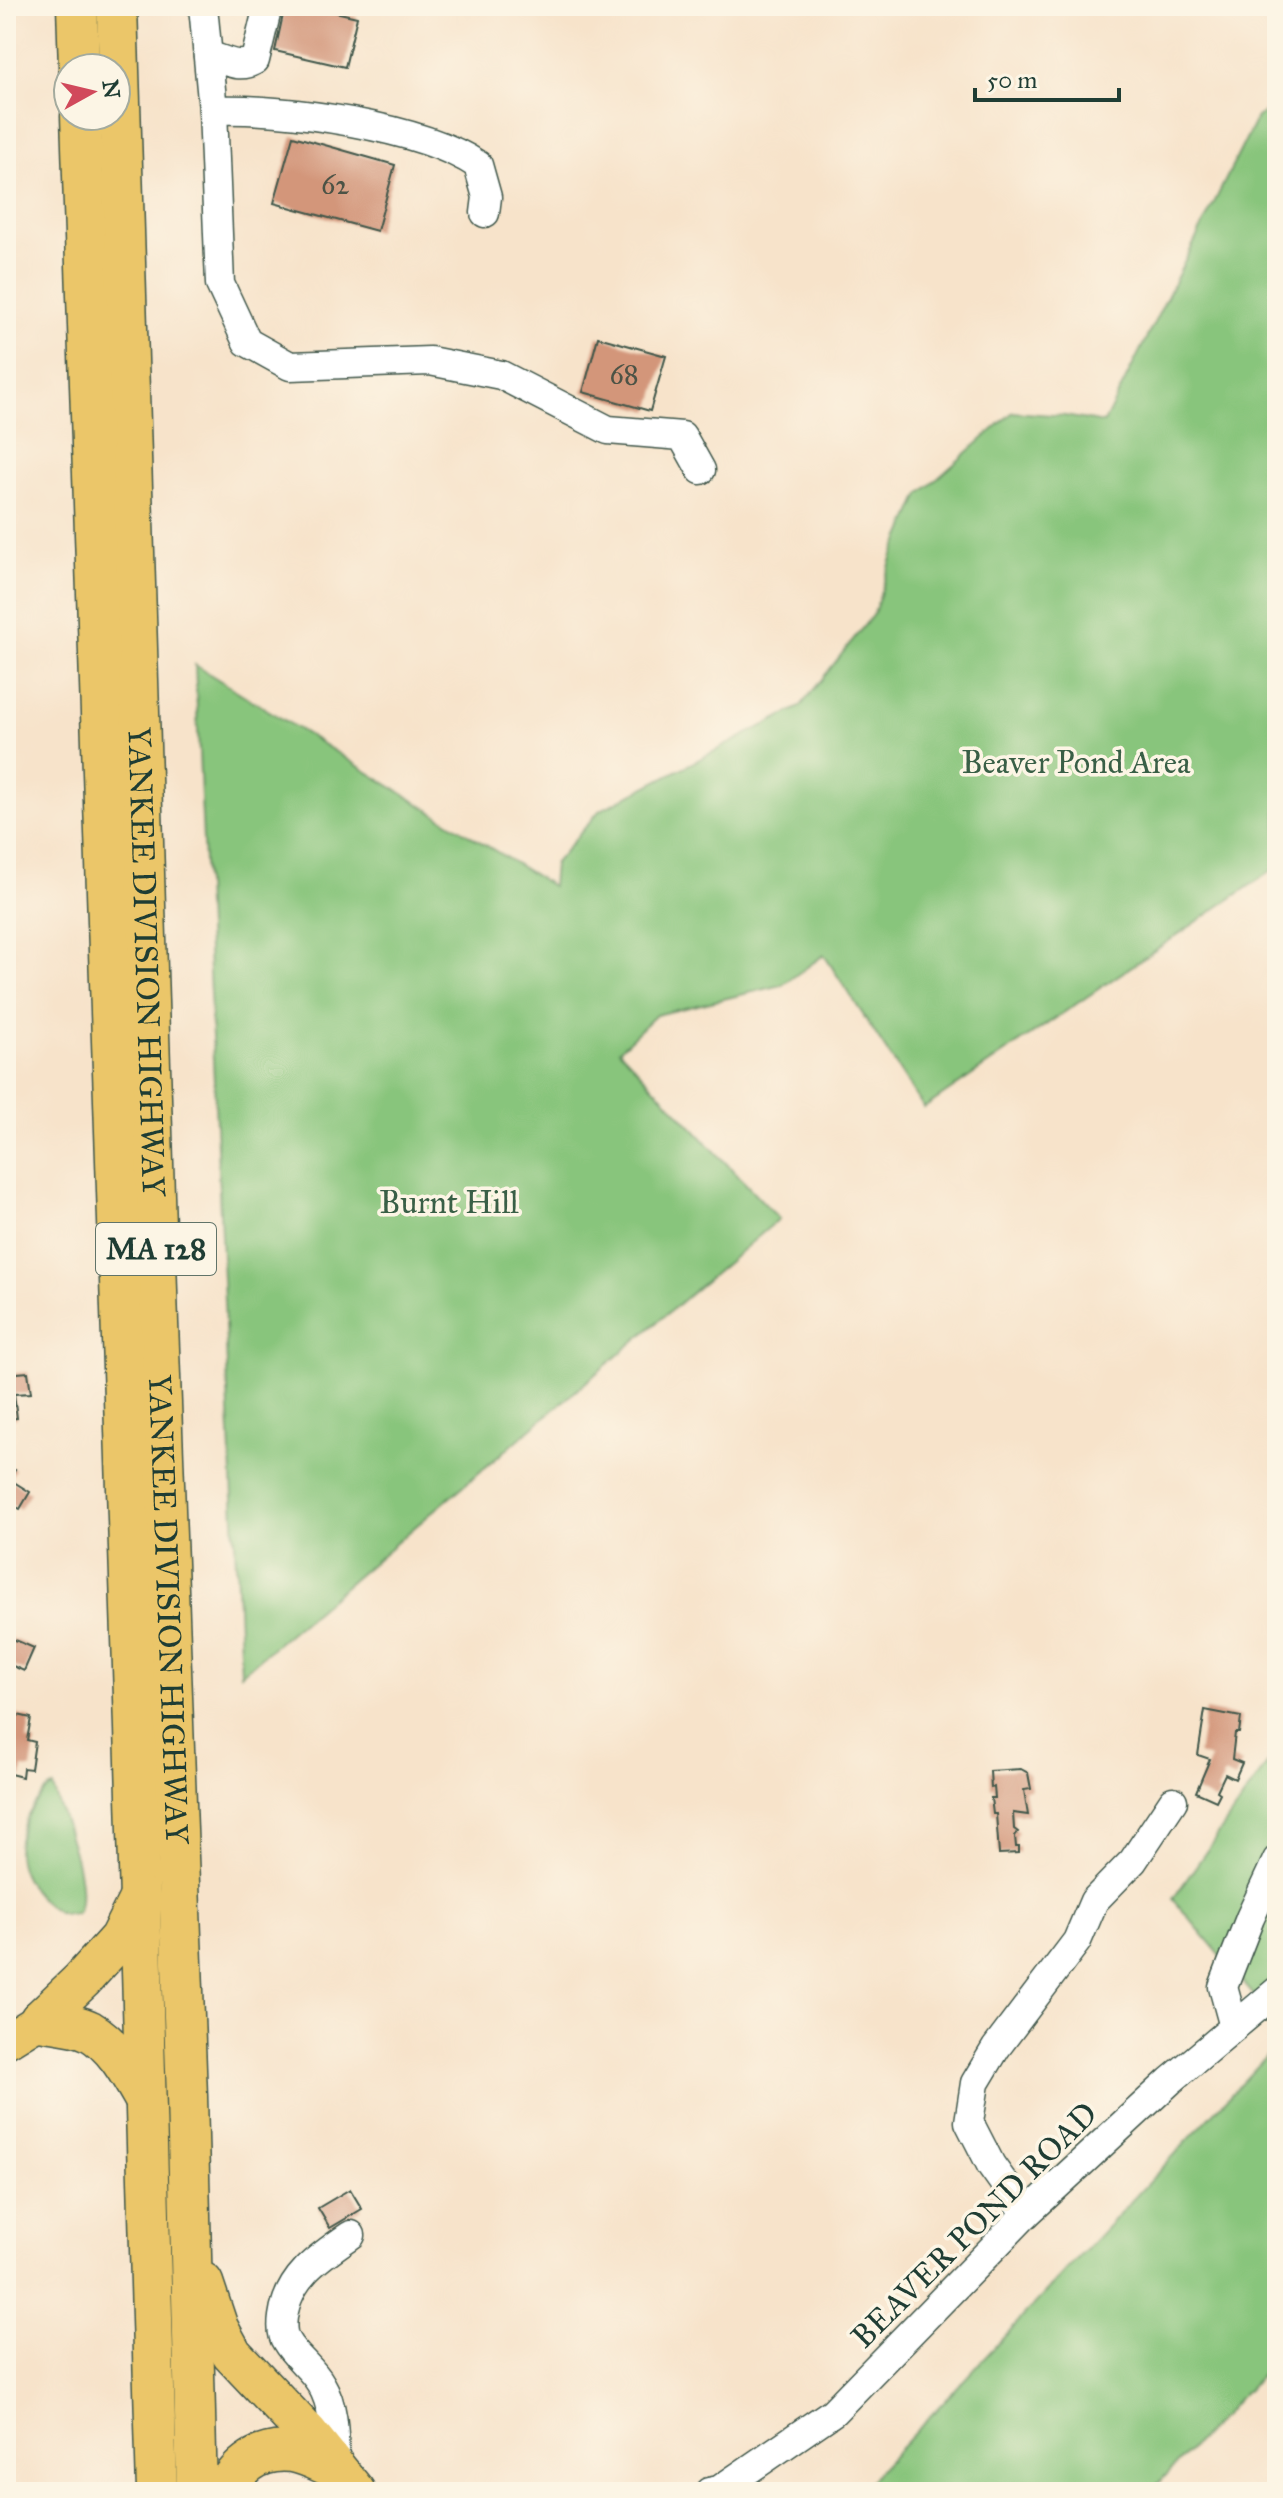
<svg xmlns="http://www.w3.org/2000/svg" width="1283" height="2498" viewBox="0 0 1283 2498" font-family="'IM FELL Great Primer',serif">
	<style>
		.green { fill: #88c57b; stroke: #548158; stroke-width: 2 }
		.building { fill: #d3967a }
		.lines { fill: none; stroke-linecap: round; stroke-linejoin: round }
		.minor-casing { stroke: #3f564a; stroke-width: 31 }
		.major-casing { stroke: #3f564a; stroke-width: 37 }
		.highway-casing { stroke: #3f564a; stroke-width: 43 }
		.minor { stroke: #fff; stroke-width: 28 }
		.major { stroke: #ebc669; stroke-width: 34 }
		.highway { stroke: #ebc669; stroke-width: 40 }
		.labels { text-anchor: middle; stroke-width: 7; stroke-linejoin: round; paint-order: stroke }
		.number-label { font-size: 28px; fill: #4c5346 }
		.shield { fill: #fcf5e5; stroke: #617469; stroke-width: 2 }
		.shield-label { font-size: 30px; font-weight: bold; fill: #1f3d34 }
		.park-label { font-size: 32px; fill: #395f46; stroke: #fcf5e5 }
		.street-label { font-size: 32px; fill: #1f3d34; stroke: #fcf5e5 }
	</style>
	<rect width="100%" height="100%" fill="#fcf5e5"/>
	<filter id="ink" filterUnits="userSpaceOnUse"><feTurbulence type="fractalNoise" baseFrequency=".0125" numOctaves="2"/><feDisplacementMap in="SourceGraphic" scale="16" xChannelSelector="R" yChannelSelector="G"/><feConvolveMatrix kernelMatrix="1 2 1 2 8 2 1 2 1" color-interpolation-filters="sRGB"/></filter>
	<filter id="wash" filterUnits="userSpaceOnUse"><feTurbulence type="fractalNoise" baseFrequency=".006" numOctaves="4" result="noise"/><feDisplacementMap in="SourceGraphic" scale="32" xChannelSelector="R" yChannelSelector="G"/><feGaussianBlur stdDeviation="1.8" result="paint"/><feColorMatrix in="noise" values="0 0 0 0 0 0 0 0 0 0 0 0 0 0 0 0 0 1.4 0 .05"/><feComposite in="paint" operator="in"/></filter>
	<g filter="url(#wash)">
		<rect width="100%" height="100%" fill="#f7e3ca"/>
		<g class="green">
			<polygon points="1277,105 1277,867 924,1108 824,955 782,985 656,1015 619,1050 779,1219 241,1674 195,665 552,886 554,864 599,811 800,707 874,613 893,555 920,494 1013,412 1065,416 1104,423 1257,117"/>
			<polygon points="1277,1750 1277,2023 1173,1899"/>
			<path d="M53,1787c9,32 37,95 24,126 -16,3 -22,-1 -34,-12 -32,-30 -32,-62 -8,-97 6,-7 9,-14 18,-17z"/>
			<polygon points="1277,2045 1277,2358 1150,2492 859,2492"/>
		</g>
		<g id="blocks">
			<g class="building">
				<polygon points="285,6 309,6 357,17 345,67 275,51"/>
				<polygon points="293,136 395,165 377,231 274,203"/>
				<polygon points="598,337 666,356 650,411 583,392"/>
				<polygon points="28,1372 31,1393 14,1394 17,1418 6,1419 6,1374"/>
				<polygon points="6,1465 15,1470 9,1479 30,1492 20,1509 6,1501"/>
				<polygon points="6,1636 34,1648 24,1671 6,1663"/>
				<polygon points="1205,1710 1241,1717 1239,1733 1235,1733 1232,1759 1242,1763 1235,1779 1225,1774 1217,1791 1220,1793 1216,1801 1196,1792 1210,1759 1198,1755"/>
				<polygon points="9,1713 31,1718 27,1740 35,1742 31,1769 23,1768 22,1777 6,1773 6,1729"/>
				<polygon points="1021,1769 1028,1773 1031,1789 1024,1790 1028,1815 1013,1813 1014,1829 1018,1832 1015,1836 1016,1847 1019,1847 1019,1853 999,1854 996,1814 993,1814 991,1798 995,1798 994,1787 991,1788 990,1771"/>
				<polygon points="350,2189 362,2209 330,2228 318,2208"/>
			</g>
		</g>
	</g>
	<g filter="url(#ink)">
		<use href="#blocks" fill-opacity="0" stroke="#3f564a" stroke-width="2"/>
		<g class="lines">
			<defs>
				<g id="minor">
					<polyline points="203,6 213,110 220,284 247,342 290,366 430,361 501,375 608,430 682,436 701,470"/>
					<path d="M208,55c16,5 32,15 47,5l13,-54"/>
					<path d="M213,110c69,-3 208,16 265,55l9,32 -2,16"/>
					<polyline points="1234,2027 1223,1987 1250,1918 1277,1860"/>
					<polyline points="1026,2214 991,2165 969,2122 975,2083 996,2048 1077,1941 1094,1901 1133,1861 1173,1801"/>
					<path d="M335,2468c-1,-28 1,-59 -14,-84 -9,-16 -26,-27 -35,-43 -4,-6 -4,-17 -3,-24 5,-40 37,-61 68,-82"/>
					<polyline points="709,2492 719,2490 833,2412 1026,2214 1170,2081 1277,1991"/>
				</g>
				<polyline id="major" points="6,2041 40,2020"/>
				<g id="highway">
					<polyline points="77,6 79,68"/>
					<path id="s1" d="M117,6l41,1317 29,773 10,396"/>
					<polyline points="81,116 135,1727 157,2492"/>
					<polyline points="40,2020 82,1980 119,1939 140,1897"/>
					<path d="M40,2020c16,3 36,4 50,11 26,15 40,43 55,69"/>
					<polyline points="203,2283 218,2328 232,2354 308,2434 355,2492"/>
					<path d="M225,2492c13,-27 36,-44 67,-40 14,2 30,11 43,16"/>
				</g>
			</defs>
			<use href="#minor" class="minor-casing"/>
			<use href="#major" class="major-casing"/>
			<use href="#highway" class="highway-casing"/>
			<use href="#minor" class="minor"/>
			<use href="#major" class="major"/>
			<use href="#highway" class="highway"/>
		</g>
	</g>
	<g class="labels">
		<g class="number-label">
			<text x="335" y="194">62</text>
			<text x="624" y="384">68</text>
		</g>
		<rect class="shield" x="96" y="1223" width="120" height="52" rx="6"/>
		<g class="shield-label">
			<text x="156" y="1259">MA 128</text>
		</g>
		<g class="park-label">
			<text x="1076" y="773">Beaver Pond Area</text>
			<text x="449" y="1213">Burnt Hill</text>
		</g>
		<g class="street-label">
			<text dy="11" stroke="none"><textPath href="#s1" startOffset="956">YANKEE DIVISION HIGHWAY</textPath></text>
			<text dy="11" stroke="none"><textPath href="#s1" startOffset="1604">YANKEE DIVISION HIGHWAY</textPath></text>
			<text transform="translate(974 2225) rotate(-45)" y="11">BEAVER POND ROAD</text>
		</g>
	</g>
	<rect width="1283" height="2498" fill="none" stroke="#fcf5e5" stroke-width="32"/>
	<g transform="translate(92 92) rotate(82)"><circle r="38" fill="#fcf5e5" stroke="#a4ab9e" stroke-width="2"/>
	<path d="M0-6L14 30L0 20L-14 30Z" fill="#d1495b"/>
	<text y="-12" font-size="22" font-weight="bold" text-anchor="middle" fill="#1f3d34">N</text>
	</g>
	<path d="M975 88v12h144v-12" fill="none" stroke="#1f3d34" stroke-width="4"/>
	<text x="987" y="88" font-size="24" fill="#1f3d34" stroke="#fcf5e5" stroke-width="6" paint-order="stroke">50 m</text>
</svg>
